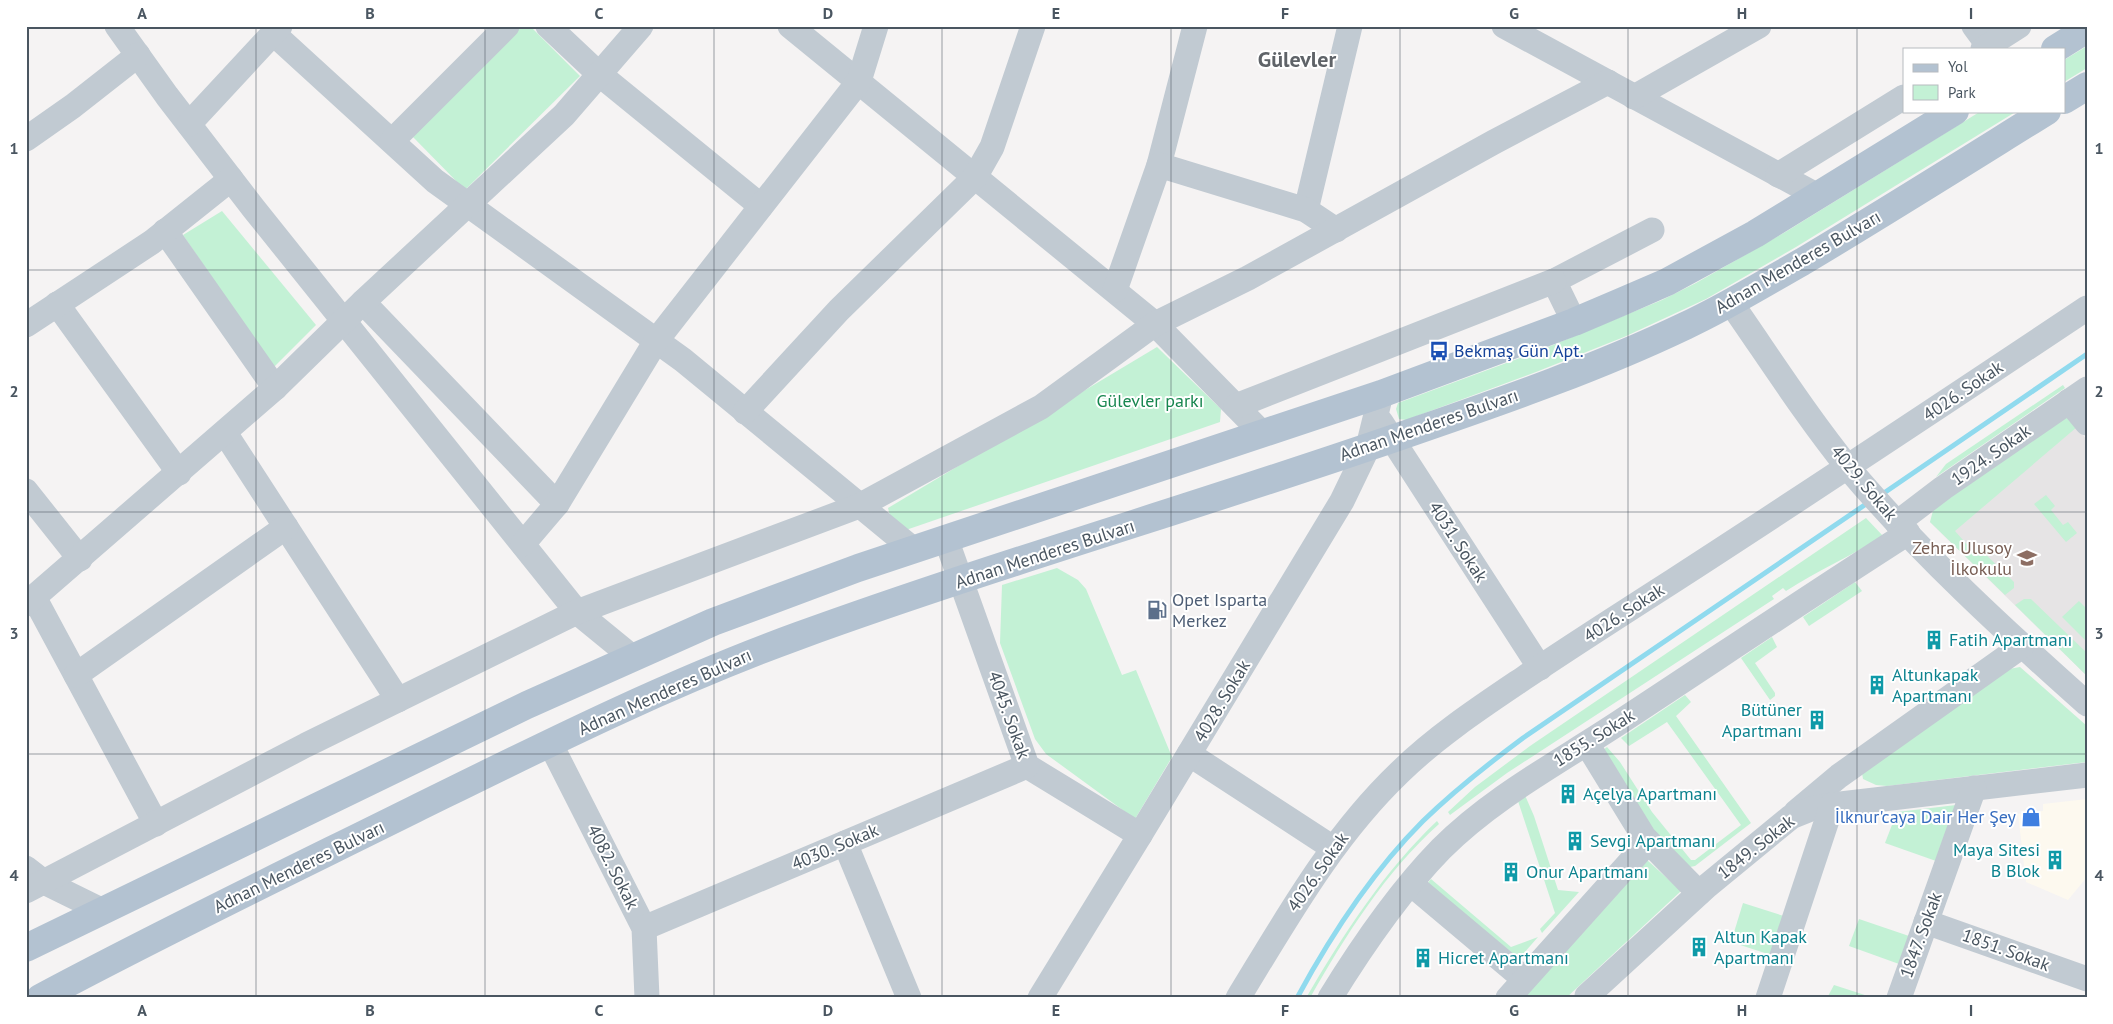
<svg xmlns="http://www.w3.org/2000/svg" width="2113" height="1024" viewBox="0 0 2113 1024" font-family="'PT Sans',sans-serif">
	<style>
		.commercial { fill: #fdf9ef }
		.education { fill: #e6e4e5 }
		.green { fill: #c3f1d5 }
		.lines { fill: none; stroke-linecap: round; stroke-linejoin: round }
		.stream { stroke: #90daee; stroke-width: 5 }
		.minor { stroke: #c1cad2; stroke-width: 25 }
		.major { stroke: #b3c2d1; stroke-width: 28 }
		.grid { fill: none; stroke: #4a5661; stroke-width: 1; stroke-opacity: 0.55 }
		.labels { text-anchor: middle; stroke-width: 4; stroke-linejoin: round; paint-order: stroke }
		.street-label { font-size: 18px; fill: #4a5661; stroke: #fff }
		.transit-label { font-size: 18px; fill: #164399; stroke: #fff; text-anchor: start }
		.park-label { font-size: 18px; fill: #17864f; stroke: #fff }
		.education-label { font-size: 18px; fill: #785e54; stroke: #fff; text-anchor: end }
		.service-label { font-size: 18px; fill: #4e5e75; stroke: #fff; text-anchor: start }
		.culture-label { font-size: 18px; fill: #0d838f; stroke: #fff; text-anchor: start }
		.shop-label { font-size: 18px; fill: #366cbe; stroke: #fff; text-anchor: end }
		.district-label { font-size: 22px; font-weight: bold; fill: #5f6368; stroke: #fff }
		.neatline { fill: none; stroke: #4a5661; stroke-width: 2 }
		.grid-label { font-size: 16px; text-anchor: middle; font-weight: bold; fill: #4a5661 }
	</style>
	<rect width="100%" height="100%" fill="#f5f3f3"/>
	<polygon class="commercial" points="2087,799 2087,877 2068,900 2026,882 2018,814 2043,811 2043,804"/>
	<polygon class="education" points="2066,413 2087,440 2087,676 1930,522"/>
	<g class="green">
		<polygon points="522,26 530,26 580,76 465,190 412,136"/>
		<polygon points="2087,46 2087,68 2064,82 2064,60"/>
		<polygon points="1981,111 2017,111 1796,247 1706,299 1624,337 1536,372 1406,420 1399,419 1396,409 1398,403 1531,354 1662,300 1696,283 1787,231"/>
		<polygon points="222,211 316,325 273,368 183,235"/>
		<polygon points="1157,347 1221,409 1220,422 903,531 891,520 888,508"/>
		<polygon points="2063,385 2065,388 1936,477 1946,464"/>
		<polygon points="2066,413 2077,427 1955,531 1971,549 1976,545 2014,582 2014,588 2005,595 1930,522 1935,503"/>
		<polygon points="2046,495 2055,506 2051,510 2063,525 2068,522 2077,533 2066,542 2034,504"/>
		<path d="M1866,518l17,18c-32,20 -66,35 -97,55l-3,-3 -11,8 2,3 -267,174 -57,42 -2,-3 27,-25 55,-41z"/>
		<polygon points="1057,568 1078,580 1086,589 1122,675 1136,670 1172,757 1135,819 1046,754 1035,739 1000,643 1002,585"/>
		<polygon points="1855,582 1862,591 1809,626 1803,617"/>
		<polygon points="2024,599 2031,599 2087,653 2087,676 2015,605"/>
		<polygon points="2079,601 2087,609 2087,642 2062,617"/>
		<polygon points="1772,637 1777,647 1755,663 1775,693 1775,696 1770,700 1741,658"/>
		<polygon points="2020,667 2087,726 2087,762 1887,786 1876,785 1863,779 1862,773 2009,669"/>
		<polygon points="1685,695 1691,702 1676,716 1751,823 1695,866 1690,867 1654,832 1603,750 1607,747 1620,762 1652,812 1691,860 1695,860 1741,825 1667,722 1629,746 1621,738"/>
		<polygon points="1524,793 1534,816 1558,890 1579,892 1542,933 1540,929 1555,913 1517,798"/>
		<polygon points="1956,805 1936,861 1885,843 1897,812"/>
		<path d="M1437,821l2,3c-53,47 -94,112 -129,174h-4c37,-63 78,-127 131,-177z"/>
		<polygon points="1646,859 1681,891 1566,998 1520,998"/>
		<polygon points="1431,879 1511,947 1538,937 1518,960 1427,884"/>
		<polygon points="1743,903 1787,917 1774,956 1731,942"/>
		<polygon points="1859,919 1909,936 1899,964 1849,946"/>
		<polygon points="1834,985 1874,998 1827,998"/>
	</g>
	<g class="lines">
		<g class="stream">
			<polyline points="1881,495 2087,354"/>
			<path d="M1297,998c34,-63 75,-126 126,-177 31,-30 65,-57 100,-83l346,-236"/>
		</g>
		<g class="minor">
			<polyline points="117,26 167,96 254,209 577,612 632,657"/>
			<polyline points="548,26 599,74 761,206"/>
			<polyline points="790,26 1155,324 1262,433"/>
			<polyline points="1504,26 1818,196"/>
			<polyline points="1974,26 1991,49"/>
			<polyline points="274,34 435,181 683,360 914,550"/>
			<polyline points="1983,49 2019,26"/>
			<polyline points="1634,97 1759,26"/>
			<polyline points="189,124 280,26"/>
			<polyline points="26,139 73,106 138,55"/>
			<polyline points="392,141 507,26"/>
			<polyline points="1159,165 1195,26"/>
			<polyline points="1778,175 1904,97"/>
			<polyline points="1306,210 1350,26"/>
			<polyline points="165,231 275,388"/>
			<polyline points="1115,290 1159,165 1306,210 1336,230"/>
			<polyline points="363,302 557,504"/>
			<path d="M1731,303c39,56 76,114 119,167 71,84 155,161 237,234"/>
			<polyline points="57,304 179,473"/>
			<polyline points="1574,322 1554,281 1652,230"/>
			<polyline points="26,325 152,242 231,179"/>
			<polyline points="2069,401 2087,423"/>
			<polyline points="1236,406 1554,281"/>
			<polyline points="745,412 839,310 975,177 992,147 1033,26"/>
			<polyline points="1381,422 1540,668"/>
			<polyline points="225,433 398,700"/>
			<polyline points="26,491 80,559"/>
			<polyline points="1897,523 1943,488 2087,389"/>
			<polyline points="946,539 1027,766 1140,835"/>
			<polyline points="523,544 557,504 656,341 859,81 876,26"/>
			<polyline points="35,599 156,824"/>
			<polyline points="26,604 275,388 363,302 564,115 641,26"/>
			<polyline points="76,675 286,527"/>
			<polyline points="550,743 644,928 647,998"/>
			<polyline points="1587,744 1644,837 1699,893"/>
			<polyline points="1189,754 1333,848"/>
			<polyline points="1796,812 1839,776 2022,646"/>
			<polyline points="845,843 909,998"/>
			<polyline points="26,868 44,882 103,911"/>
			<polyline points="1411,884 1524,979"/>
			<polyline points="26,891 306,745 577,612 859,506 1041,407 1155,324 1248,278 1494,142 1608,82"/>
			<polyline points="1926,922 2087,979"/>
			<polyline points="644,928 1027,766"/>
			<polyline points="1587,996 1707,886 1791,817 1811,809 1832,805 2087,775"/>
			<polyline points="1040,998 1140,835 1342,501 1368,447 1381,394"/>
			<path d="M1238,998c49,-80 94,-161 162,-226 37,-36 81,-65 124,-94 49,-33 99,-65 149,-97 139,-90 276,-181 414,-273"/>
			<path d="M1330,998c32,-52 68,-105 111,-149 52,-52 117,-86 179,-127 96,-63 191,-127 288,-189"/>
			<polyline points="1508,998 1648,842"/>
			<polyline points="1768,998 1832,805"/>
			<polyline points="1899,998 1974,788"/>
		</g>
		<g class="major">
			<polyline points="2055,49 2087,29"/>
			<polyline points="2064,100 2087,86"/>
			<polyline points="26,948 527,705 713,622 858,568 1381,394 1574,322 1621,302 1667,282 1755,234 1955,111"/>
			<path d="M40,998c123,-66 250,-127 375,-189 126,-62 251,-125 383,-173 204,-74 414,-134 620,-206 90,-31 181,-63 267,-104 41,-19 78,-42 117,-64 82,-49 163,-100 245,-151"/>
		</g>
	</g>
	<path class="grid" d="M256,26v972M485,26v972M714,26v972M942,26v972M1171,26v972M1400,26v972M1628,26v972M1857,26v972M26,270h2061M26,512h2061M26,754h2061"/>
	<defs>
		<symbol id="bus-bare" viewBox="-9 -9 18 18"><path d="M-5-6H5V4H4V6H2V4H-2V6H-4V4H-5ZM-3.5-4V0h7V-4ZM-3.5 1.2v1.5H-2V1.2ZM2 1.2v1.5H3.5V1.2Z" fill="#1a4fb4" stroke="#fff" stroke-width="2.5" paint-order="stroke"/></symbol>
		<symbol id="school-bare" viewBox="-9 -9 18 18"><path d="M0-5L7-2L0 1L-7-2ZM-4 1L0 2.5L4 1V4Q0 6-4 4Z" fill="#8d6e63" stroke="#fff" stroke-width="2.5" paint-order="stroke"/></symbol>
		<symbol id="fuel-bare" viewBox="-9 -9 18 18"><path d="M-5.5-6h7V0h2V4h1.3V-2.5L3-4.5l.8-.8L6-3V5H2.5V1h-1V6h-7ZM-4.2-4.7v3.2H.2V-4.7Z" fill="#5c6f8a" stroke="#fff" stroke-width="2.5" paint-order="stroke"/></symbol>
		<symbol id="building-bare" viewBox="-9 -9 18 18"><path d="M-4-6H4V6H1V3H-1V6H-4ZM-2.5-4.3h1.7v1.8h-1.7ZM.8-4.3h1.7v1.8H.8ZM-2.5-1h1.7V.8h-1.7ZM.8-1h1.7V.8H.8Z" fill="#0f9aa8" stroke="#fff" stroke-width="2.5" paint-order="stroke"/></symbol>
		<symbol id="shop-bare" viewBox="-9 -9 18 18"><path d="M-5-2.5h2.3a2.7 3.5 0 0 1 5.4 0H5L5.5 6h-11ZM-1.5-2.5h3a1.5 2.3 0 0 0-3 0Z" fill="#3f7fe0" stroke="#fff" stroke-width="2.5" paint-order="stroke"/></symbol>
	</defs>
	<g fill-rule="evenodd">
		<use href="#bus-bare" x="1425" y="337" width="28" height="28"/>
		<use href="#school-bare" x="2013" y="544" width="28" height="28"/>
		<use href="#fuel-bare" x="1143" y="596" width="28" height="28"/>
		<use href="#building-bare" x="1920" y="626" width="28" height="28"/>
		<use href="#building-bare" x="1863" y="671" width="28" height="28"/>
		<use href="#building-bare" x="1803" y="706" width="28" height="28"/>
		<use href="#building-bare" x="1554" y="780" width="28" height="28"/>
		<use href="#shop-bare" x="2017" y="803" width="28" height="28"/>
		<use href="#building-bare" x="1561" y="827" width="28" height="28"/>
		<use href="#building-bare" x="2041" y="846" width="28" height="28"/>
		<use href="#building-bare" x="1497" y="858" width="28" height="28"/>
		<use href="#building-bare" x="1685" y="933" width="28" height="28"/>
		<use href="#building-bare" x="1409" y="944" width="28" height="28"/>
	</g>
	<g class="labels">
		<g class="street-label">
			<text transform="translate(1798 262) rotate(-30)" y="6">Adnan Menderes Bulvarı</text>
			<text transform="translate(1963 391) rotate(-34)" y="6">4026. Sokak</text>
			<text transform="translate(1429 425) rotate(-19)" y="6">Adnan Menderes Bulvarı</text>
			<text transform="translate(1991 455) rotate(-35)" y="6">1924. Sokak</text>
			<text transform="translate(1864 483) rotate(50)" y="6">4029. Sokak</text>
			<text transform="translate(1458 542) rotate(57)" y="6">4031. Sokak</text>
			<text transform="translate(1045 554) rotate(-18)" y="6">Adnan Menderes Bulvarı</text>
			<text transform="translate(1624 613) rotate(-33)" y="6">4026. Sokak</text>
			<text transform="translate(665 692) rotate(-24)" y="6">Adnan Menderes Bulvarı</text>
			<text transform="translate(1222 701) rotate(-59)" y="6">4028. Sokak</text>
			<text transform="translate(1009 715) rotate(70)" y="6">4045. Sokak</text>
			<text transform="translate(1594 738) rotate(-32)" y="6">1855. Sokak</text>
			<text transform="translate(835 847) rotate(-23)" y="6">4030. Sokak</text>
			<text transform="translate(1756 847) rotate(-38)" y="6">1849. Sokak</text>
			<text transform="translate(299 867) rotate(-26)" y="6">Adnan Menderes Bulvarı</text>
			<text transform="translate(613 867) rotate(63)" y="6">4082. Sokak</text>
			<text transform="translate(1318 872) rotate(-55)" y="6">4026. Sokak</text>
			<text transform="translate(1921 935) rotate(-70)" y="6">1847. Sokak</text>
			<text transform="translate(2006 950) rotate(20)" y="6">1851. Sokak</text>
		</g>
		<g class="transit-label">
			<text x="1454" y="357">Bekmaş Gün Apt.</text>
		</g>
		<g class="park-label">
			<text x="1150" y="407">Gülevler parkı</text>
		</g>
		<g class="education-label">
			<text x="2012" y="554">Zehra Ulusoy<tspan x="2012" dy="21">İlkokulu</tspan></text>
		</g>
		<g class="service-label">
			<text x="1172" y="606">Opet Isparta<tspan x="1172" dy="21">Merkez</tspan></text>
		</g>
		<g class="culture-label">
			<text x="1949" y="646">Fatih Apartmanı</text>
			<text x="1892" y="681">Altunkapak<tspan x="1892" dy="21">Apartmanı</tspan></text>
			<text x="1802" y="716" text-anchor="end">Bütüner<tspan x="1802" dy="21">Apartmanı</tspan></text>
			<text x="1583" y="800">Açelya Apartmanı</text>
			<text x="1590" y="847">Sevgi Apartmanı</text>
			<text x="2040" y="856" text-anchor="end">Maya Sitesi<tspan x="2040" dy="21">B Blok</tspan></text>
			<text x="1526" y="878">Onur Apartmanı</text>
			<text x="1714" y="943">Altun Kapak<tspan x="1714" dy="21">Apartmanı</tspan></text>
			<text x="1438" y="964">Hicret Apartmanı</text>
		</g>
		<g class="shop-label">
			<text x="2016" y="823">İlknur'caya Dair Her Şey</text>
		</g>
		<g class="district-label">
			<text x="1297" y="67">Gülevler</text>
		</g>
	</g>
	<rect width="2113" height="1024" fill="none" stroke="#ffffff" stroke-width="55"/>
	<rect x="1903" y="48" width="162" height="65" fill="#ffffff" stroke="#b7bbc0"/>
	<rect x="1913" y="64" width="25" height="8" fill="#b3c2d1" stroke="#b7bbc0"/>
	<text x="1948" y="72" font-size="15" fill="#4a5661">Yol</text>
	<rect x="1913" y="85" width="25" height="15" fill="#c3f1d5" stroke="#b7bbc0"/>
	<text x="1948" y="98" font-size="15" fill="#4a5661">Park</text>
	<rect x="28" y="28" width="2058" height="968" class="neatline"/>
	<g class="grid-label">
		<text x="142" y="19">A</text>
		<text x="370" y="19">B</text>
		<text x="599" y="19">C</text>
		<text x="828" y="19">D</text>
		<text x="1056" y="19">E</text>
		<text x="1285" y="19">F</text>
		<text x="1514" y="19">G</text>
		<text x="1742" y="19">H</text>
		<text x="1971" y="19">I</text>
		<text x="14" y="154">1</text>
		<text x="2099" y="154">1</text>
		<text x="14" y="397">2</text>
		<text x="2099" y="397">2</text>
		<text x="14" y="639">3</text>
		<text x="2099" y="639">3</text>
		<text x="14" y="881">4</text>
		<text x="2099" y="881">4</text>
		<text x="142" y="1016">A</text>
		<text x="370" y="1016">B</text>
		<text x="599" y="1016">C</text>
		<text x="828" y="1016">D</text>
		<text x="1056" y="1016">E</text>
		<text x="1285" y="1016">F</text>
		<text x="1514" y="1016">G</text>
		<text x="1742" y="1016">H</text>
		<text x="1971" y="1016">I</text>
	</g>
</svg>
